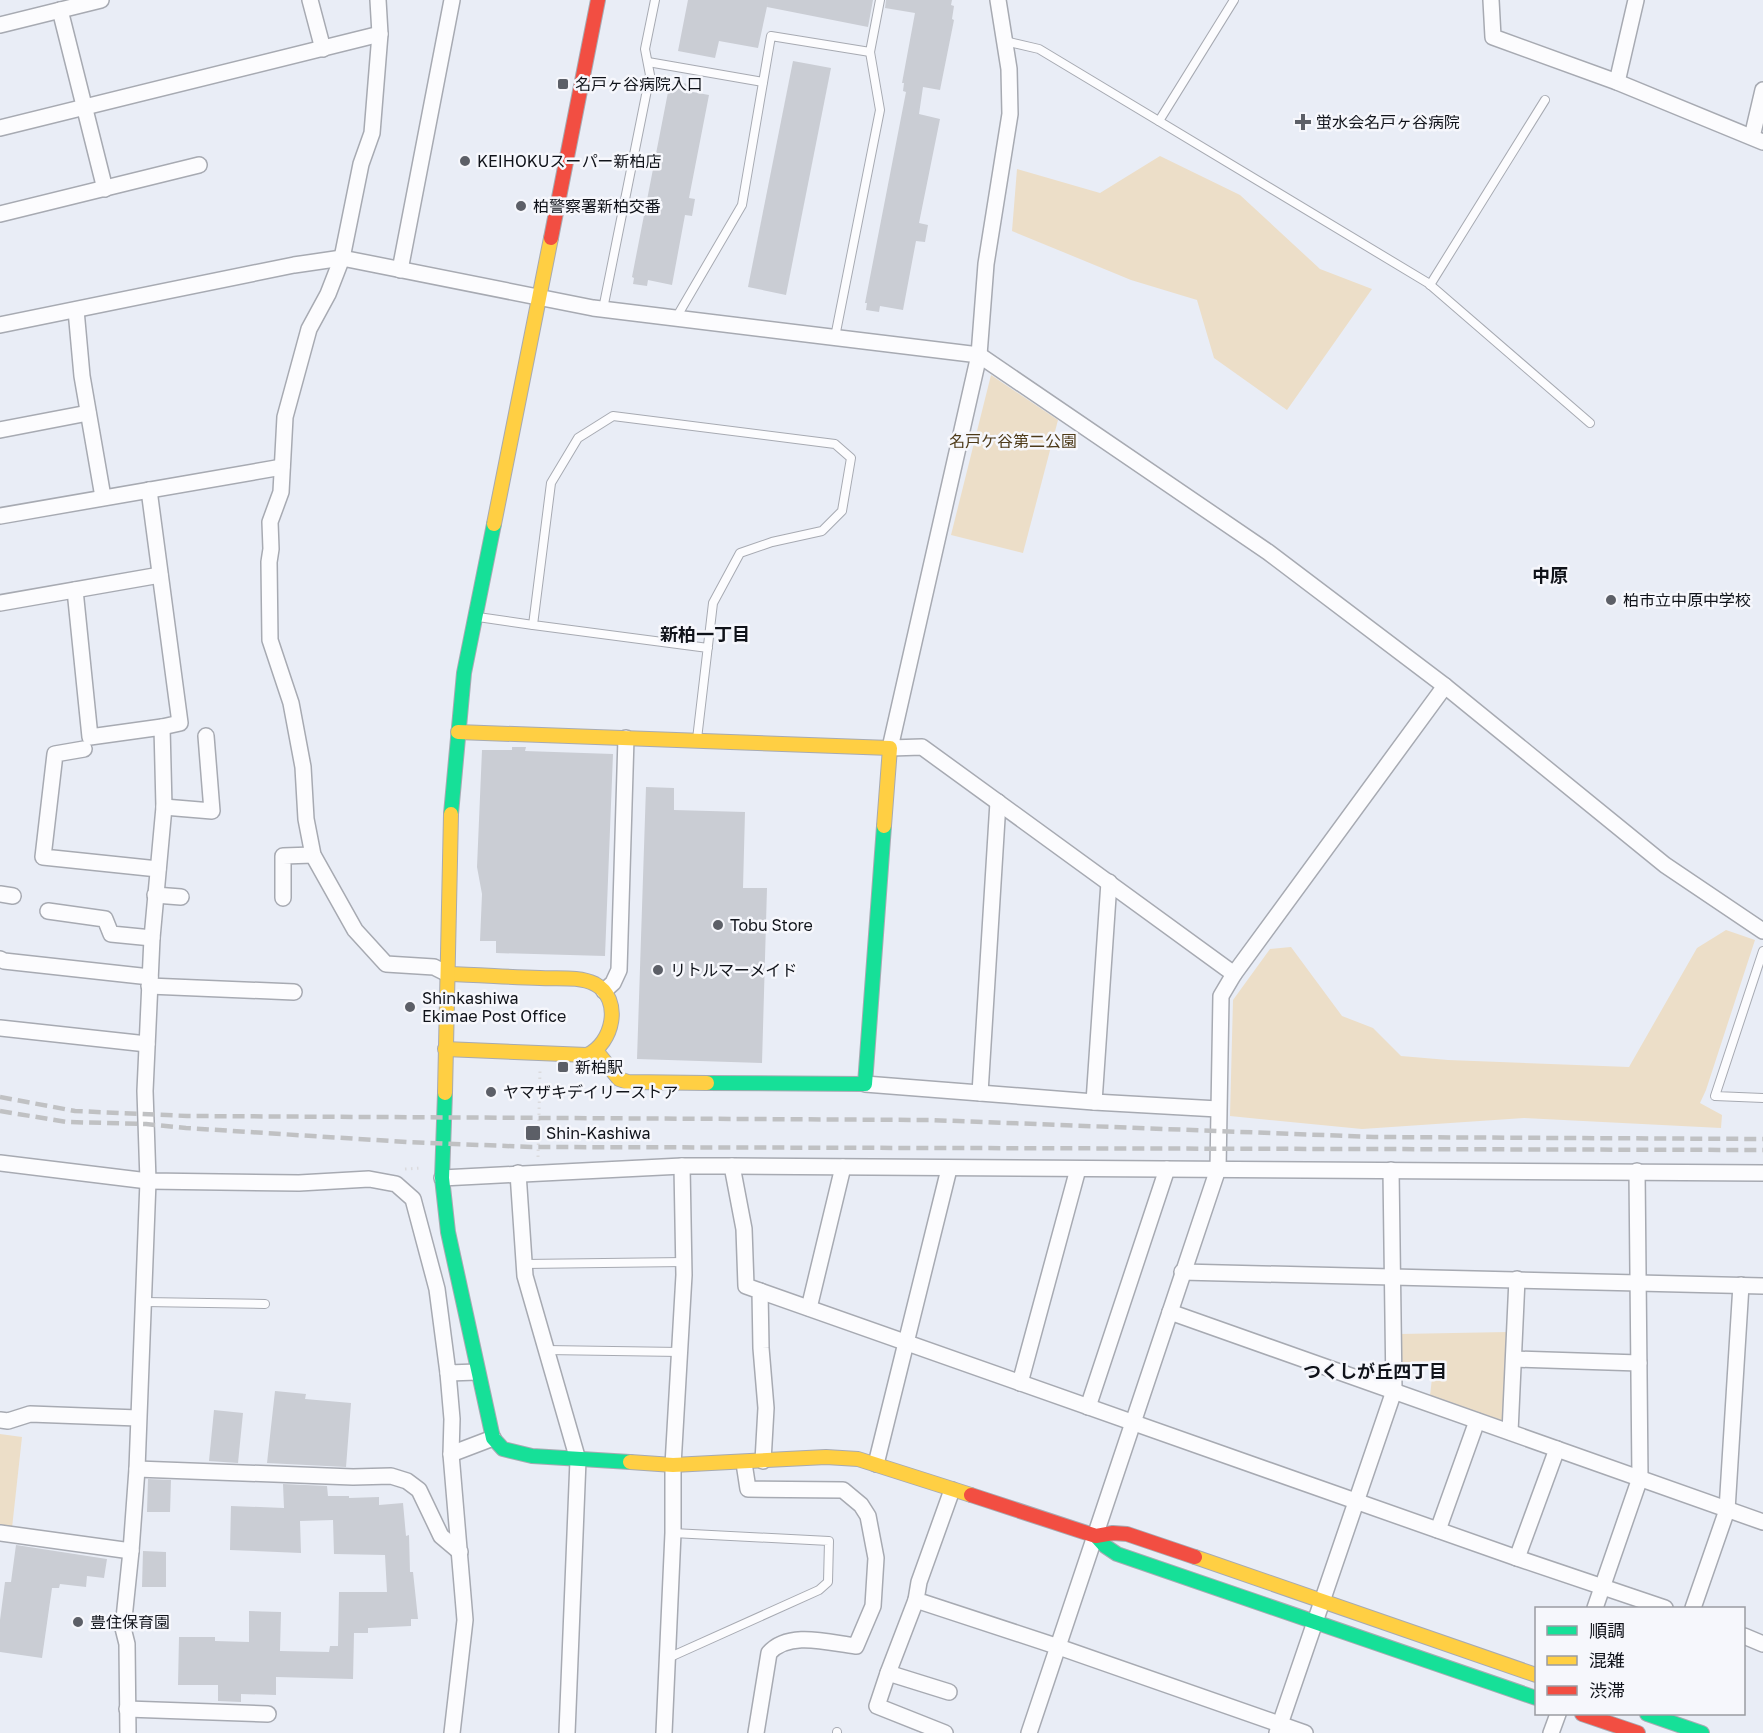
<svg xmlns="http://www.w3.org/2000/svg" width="1763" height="1733" viewBox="0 0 1763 1733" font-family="'Golos Text','Noto Sans JP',sans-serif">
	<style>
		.green { fill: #ecdec8 }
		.building { fill: #cacdd4 }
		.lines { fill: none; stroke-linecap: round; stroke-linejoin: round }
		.lane-casing { stroke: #a7aab2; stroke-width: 10 }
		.street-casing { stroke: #a7aab2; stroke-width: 18 }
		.fast-casing { stroke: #a7aab2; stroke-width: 16 }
		.slow-casing { stroke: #a7aab2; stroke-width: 16 }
		.jam-casing { stroke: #a7aab2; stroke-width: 16 }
		.path { stroke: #dbdbde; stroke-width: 3; stroke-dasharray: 1.5 4.5; stroke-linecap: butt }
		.lane { stroke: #fcfcfe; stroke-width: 8 }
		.street { stroke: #fcfcfe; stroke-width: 15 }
		.fast { stroke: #16e098; stroke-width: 14 }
		.slow { stroke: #ffcf43; stroke-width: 14 }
		.jam { stroke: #f24e42; stroke-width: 14 }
		.rail { stroke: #c0c1c3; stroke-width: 4.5; stroke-dasharray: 12 6; stroke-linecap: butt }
		.poi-dot { fill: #5c5f67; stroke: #f6f7fc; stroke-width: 2 }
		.labels { text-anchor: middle; stroke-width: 5; stroke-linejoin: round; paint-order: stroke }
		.poi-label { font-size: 16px; fill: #10131a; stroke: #f6f7fc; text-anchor: start }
		.park-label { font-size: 16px; fill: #4d3a18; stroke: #f6f7fc }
		.neighbourhood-label { font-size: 18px; font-weight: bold; fill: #10131a; stroke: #f6f7fc }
	</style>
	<rect width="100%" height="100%" fill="#e9edf6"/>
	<g class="green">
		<polygon points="1160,156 1240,195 1320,269 1372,289 1287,410 1214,358 1197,300 1131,280 1012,231 1017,169 1100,193"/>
		<polygon points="991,375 1058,420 1023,553 951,535"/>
		<polygon points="1726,930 1755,940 1706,1090 1700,1103 1722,1115 1721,1128 1524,1118 1362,1129 1230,1116 1233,1000 1270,949 1291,947 1342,1016 1373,1028 1401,1056 1448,1060 1629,1067 1697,948"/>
		<polygon points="1508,1332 1506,1417 1499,1422 1430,1396 1433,1369 1401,1369 1399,1334"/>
		<polygon points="0,1434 22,1437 12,1528 0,1527"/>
	</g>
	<g class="building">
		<polygon points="688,0 873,0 868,27 767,7 768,2 758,48 719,41 715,58 678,51"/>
		<polygon points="886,0 952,0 951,5 954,6 952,19 954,20 940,90 923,87 919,114 940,119 919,223 928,225 925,242 916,241 903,310 880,306 879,312 866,310 867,303 865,303 906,92 903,91 904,83 902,83 915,13 885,8"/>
		<polygon points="793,61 831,68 786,295 748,287"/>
		<polygon points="674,82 689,84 687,91 709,95 689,198 695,199 692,216 685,215 672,285 648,280 647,286 633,284 634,278 632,277 669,87 673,88"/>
		<polygon points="512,747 526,747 525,751 613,754 605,956 496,953 496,941 480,941 482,894 477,867 482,750 512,750"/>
		<polygon points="646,787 674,788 674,810 745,812 743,888 767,888 762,1063 637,1059"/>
		<polygon points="275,1391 306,1394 305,1399 351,1403 346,1467 267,1463"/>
		<polygon points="214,1410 243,1413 238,1463 209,1461"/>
		<polygon points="148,1479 171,1480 170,1512 147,1512"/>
		<polygon points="283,1484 327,1486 328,1496 349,1496 349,1498 379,1497 379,1505 403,1503 406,1536 409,1535 410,1572 413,1572 418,1619 411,1619 411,1626 368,1628 368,1633 354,1633 353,1679 276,1677 276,1695 241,1694 241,1702 218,1701 218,1685 178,1685 179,1637 215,1637 215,1641 249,1642 249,1611 281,1612 280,1651 329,1652 330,1646 338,1646 339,1592 387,1592 385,1555 334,1554 333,1520 300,1521 301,1553 230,1550 231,1506 284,1508"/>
		<polygon points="16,1545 107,1559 104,1578 87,1576 86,1587 60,1584 59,1588 52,1588 42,1658 0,1652 0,1620 5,1582 11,1582"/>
		<polygon points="143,1551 166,1552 166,1587 142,1587"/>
	</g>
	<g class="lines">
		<defs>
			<g id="lane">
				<polyline points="1005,41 1039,49 1428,283 1590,423"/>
				<polyline points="648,62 763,82"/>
				<polyline points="1159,121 1234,0"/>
				<polyline points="1430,285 1545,100"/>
				<polyline points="603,309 650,75 645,49 655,0"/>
				<polyline points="676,318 742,205 771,36 870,52"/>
				<polyline points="835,337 880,110 870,52 880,0"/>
				<polyline points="478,617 533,625"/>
				<polyline points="697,739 713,603 740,553 772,542 822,531 842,511 851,458 835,444 613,416 578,438 551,483 533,625 708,648"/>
				<polyline points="1763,951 1715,1096 1763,1098"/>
				<polyline points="524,1264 684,1262"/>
				<polyline points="144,1302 265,1304"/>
				<polyline points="546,1350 680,1352"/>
				<polyline points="668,1658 819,1590 828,1582 829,1541 673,1533"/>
				<polyline points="837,1733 837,1732"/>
			</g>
			<g id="street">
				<polyline points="310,0 323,49"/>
				<polyline points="378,0 380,34 372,133 361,164 342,258 328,294 309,329 285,417 281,492 270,522 271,549 269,562 270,640 291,703 303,767 306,819 313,855 355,930 386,964 434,967 448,974"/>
				<polyline points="998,0 1009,69 1010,114 986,264 979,355 890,748 922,747 1234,974"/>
				<polyline points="1491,0 1493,37 1617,82 1763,142"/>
				<polyline points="60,10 105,189"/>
				<polyline points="0,25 101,0"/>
				<polyline points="1617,82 1636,0"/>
				<polyline points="0,128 380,34"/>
				<polyline points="1752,137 1763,90"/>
				<polyline points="0,214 199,165"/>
				<polyline points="400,270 452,0"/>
				<polyline points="76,310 82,376 103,497"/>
				<polyline points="0,325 294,265 342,258 593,308 979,355 1268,552 1445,686 1665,865 1763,931"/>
				<polyline points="0,430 88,413"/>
				<polyline points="149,490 180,723 162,727"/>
				<polyline points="0,516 282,467"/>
				<polyline points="75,590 90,737 162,727 164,807 152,938 145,1091 148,1181 137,1469 131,1551 123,1628 127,1644 128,1733"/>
				<polyline points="0,603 160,575"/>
				<polyline points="84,749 55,754 43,857 158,869"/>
				<polyline points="164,807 212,811 206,736"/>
				<polyline points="0,894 13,896"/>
				<polyline points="155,895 181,897"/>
				<polyline points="283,898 283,856 313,855"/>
				<polyline points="48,911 105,919 111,934 152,938"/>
				<polyline points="0,959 4,961 150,977"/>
				<polyline points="149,986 294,992"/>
				<polyline points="604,991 613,983 619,970 626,738"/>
				<polyline points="0,1028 147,1044"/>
				<polyline points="865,1084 1094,1102 1218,1109"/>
				<polyline points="980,1093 998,802"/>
				<polyline points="1094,1102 1109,882"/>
				<polyline points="0,1163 148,1181 299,1183 369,1179 396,1184 413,1199 437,1289 448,1373 477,1372"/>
				<polyline points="732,1166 1763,1173"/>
				<polyline points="518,1173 525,1276 578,1460 567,1733"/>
				<polyline points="442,1178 682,1166 732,1166 744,1229 746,1286 760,1291 761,1348 766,1408 763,1461"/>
				<polyline points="1182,1272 1763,1286"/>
				<polyline points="760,1291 1517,1558 1665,1608"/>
				<polyline points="809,1308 843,1167"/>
				<polyline points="1170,1312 1763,1522"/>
				<polyline points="1514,1359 1639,1363"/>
				<polyline points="448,1373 452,1419 451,1454 465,1620 452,1733"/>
				<polyline points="1020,1383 1078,1169"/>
				<polyline points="1088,1407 1167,1169"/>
				<polyline points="0,1420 8,1421 30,1414 138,1418"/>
				<polyline points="1510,1432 1517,1279"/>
				<polyline points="451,1454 493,1438"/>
				<path d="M744,1463l4,26 95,1 18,15 7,11 8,42 -3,48 -17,40c-26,-3 -67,-16 -87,7l-13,80"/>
				<polyline points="876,1464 949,1169"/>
				<polyline points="137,1469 353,1477 391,1476 407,1481 419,1490 441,1536 460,1552"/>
				<polyline points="952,1490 919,1582 916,1600 1059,1647 1305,1733"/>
				<polyline points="1438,1530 1477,1421"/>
				<polyline points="0,1533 131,1551"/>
				<polyline points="1517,1558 1557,1449"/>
				<polyline points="916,1600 888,1673 949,1692"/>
				<polyline points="1595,1608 1640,1478 1637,1171"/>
				<polyline points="1693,1608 1727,1510 1741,1285"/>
				<polyline points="1744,1636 1763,1644"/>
				<polyline points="888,1673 877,1706 945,1733"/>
				<polyline points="127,1709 268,1714"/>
				<polyline points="664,1733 673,1533 673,1465 684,1275 682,1166"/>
				<polyline points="1029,1733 1218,1169 1221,996 1234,974 1445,686"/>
				<polyline points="1277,1733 1394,1391 1391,1170"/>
				<polyline points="1551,1733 1558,1714"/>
			</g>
			<g id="fast">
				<polyline points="451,814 464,673 494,524"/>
				<polyline points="707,1083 865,1084 884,826"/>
				<polyline points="445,1093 442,1178 448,1232 493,1438 503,1449 532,1456 630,1462"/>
				<polyline points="1096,1536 1105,1546 1117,1554 1536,1698"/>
				<polyline points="1647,1714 1702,1733"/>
			</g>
			<g id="slow">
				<polyline points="494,524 551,238"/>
				<polyline points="458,732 890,748 884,826"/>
				<path d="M445,1049l142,6c26,-11 36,-56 8,-71 -16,-8 -37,-5 -55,-6 -31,-1 -61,-3 -92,-4"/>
				<polyline points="597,1052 619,1079 628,1082 707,1083"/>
				<polyline points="445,1093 451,814"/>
				<polyline points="630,1462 673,1465 826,1457 858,1459 971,1495"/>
				<polyline points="1195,1557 1536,1675"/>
			</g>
			<g id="jam">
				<polyline points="551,238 598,0"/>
				<polyline points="971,1495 1096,1536 1113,1533 1127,1534 1195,1557"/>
				<polyline points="1582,1714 1638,1733"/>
			</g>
		</defs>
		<use href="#lane" class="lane-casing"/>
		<use href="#street" class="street-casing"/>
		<use href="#fast" class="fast-casing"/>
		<use href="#slow" class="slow-casing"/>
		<use href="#jam" class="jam-casing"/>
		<g class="path">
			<polyline points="538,1157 540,1071"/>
			<polyline points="405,1169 422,1168"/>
		</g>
		<use href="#lane" class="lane"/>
		<use href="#street" class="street"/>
		<use href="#fast" class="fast"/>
		<use href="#slow" class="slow"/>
		<use href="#jam" class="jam"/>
		<g class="rail">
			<polyline points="0,1097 75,1111 187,1116 930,1120 1374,1137 1763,1139"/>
			<polyline points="0,1111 67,1122 146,1124 186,1128 407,1142 531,1147 1763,1150"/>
		</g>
	</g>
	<g class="poi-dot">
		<rect x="557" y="78" width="12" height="12" rx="3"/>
		<path d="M1300 113h6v6h6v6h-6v6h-6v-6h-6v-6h6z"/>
		<circle cx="465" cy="161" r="6"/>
		<circle cx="521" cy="206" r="6"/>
		<circle cx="1611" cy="600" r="6"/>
		<circle cx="718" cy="925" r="6"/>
		<circle cx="658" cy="970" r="6"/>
		<circle cx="410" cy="1007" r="6"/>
		<rect x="557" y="1061" width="12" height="12" rx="3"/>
		<circle cx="491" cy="1092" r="6"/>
		<rect x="525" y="1125" width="16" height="16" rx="3"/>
		<circle cx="78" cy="1622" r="6"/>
	</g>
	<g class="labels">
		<g class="poi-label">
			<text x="575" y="90">名戸ヶ谷病院入口</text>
			<text x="1316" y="128">蛍水会名戸ヶ谷病院</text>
			<text x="477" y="167">KEIHOKUスーパー新柏店</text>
			<text x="533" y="212">柏警察署新柏交番</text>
			<text x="1623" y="606">柏市立中原中学校</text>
			<text x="730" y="931">Tobu Store</text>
			<text x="670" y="976">リトルマーメイド</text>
			<text x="422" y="1004">Shinkashiwa<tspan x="422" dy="18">Ekimae Post Office</tspan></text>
			<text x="575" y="1073">新柏駅</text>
			<text x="503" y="1098">ヤマザキデイリーストア</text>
			<text x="546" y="1139">Shin-Kashiwa</text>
			<text x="90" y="1628">豊住保育園</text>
		</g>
		<g class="park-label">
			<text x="1013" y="447">名戸ケ谷第二公園</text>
		</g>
		<g class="neighbourhood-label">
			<text x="1550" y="582">中原</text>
			<text x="705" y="641">新柏一丁目</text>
			<text x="1375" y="1378">つくしが丘四丁目</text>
		</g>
	</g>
	<rect x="1535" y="1607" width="210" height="108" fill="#f6f7fc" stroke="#9a9ca2" stroke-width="1.5"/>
	<rect x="1547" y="1626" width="30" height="9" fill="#16e098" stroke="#9a9ca2" stroke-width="1.5"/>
	<text x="1589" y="1637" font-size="18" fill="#10131a">順調</text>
	<rect x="1547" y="1656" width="30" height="9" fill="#ffcf43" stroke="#9a9ca2" stroke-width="1.5"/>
	<text x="1589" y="1667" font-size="18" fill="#10131a">混雑</text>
	<rect x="1547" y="1686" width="30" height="9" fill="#f24e42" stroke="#9a9ca2" stroke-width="1.5"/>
	<text x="1589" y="1697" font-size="18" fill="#10131a">渋滞</text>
</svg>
